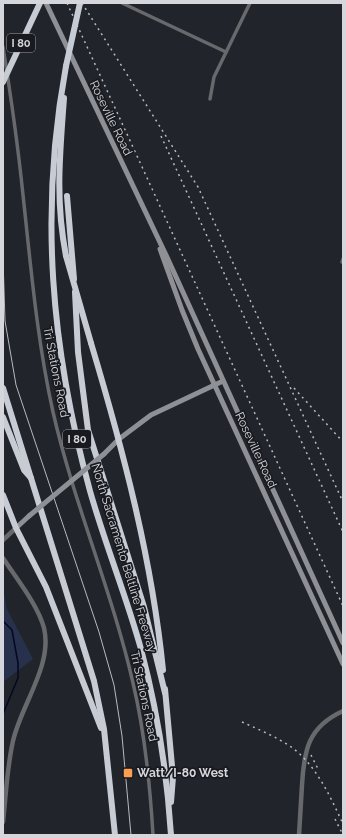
<svg xmlns="http://www.w3.org/2000/svg" width="346" height="838" viewBox="0 0 346 838" font-family="Raleway,sans-serif">
	<style>
		.green { fill: #27314c }
		.lines { fill: none; stroke-linecap: round; stroke-linejoin: round }
		.stream { stroke: #030821; stroke-width: 1.5 }
		.minor { stroke: #68696d; stroke-width: 3.5 }
		.tertiary { stroke: #68696d; stroke-width: 4.5 }
		.secondary { stroke: #8e9096; stroke-width: 5 }
		.motorway { stroke: #c7cbd4; stroke-width: 6 }
		.tram { stroke: #b8babf; stroke-width: 1 }
		.rail { stroke: #b8babf; stroke-width: 1.5; stroke-dasharray: 2 4; stroke-linecap: butt }
		.secondary-bridge { stroke: #8e9096; stroke-width: 5 }
		.motorway-bridge { stroke: #c7cbd4; stroke-width: 6 }
		.poi-dot { fill: #fb9e51; stroke: #181a20; stroke-width: 1.5 }
		.labels { text-anchor: middle; stroke-width: 3.5; stroke-linejoin: round; paint-order: stroke }
		.shield { fill: #181a20; stroke: #9c9ea3; stroke-width: 1 }
		.shield-label { font-size: 11px; font-weight: bold; fill: #d4d6db }
		.street-label { font-size: 12px; fill: #d4d6db; stroke: #181a20 }
		.poi-label { font-size: 12px; font-weight: bold; fill: #d4d6db; stroke: #181a20; text-anchor: start }
	</style>
	<rect width="100%" height="100%" fill="#21242a"/>
	<polygon class="green" points="3,588 7,609 33,659 3,682"/>
	<g class="lines">
		<polyline class="stream" points="3,621 12,630 18,663 18,678 3,714"/>
		<g class="minor">
			<polyline points="122,3 226,52"/>
			<path d="M3,47c8,50 15,99 20,148 8,73 14,145 30,217 21,92 59,179 80,271 12,50 17,101 20,152"/>
			<polyline points="210,99 214,77 250,3"/>
			<polyline points="342,262 343,259"/>
		</g>
		<g class="tertiary">
			<polyline points="3,540 16,528"/>
			<path d="M3,558c13,20 35,47 41,70 9,37 -23,77 -31,113 -6,26 -7,54 -10,81"/>
			<path d="M299,835c1,-17 2,-33 3,-50 2,-35 6,-58 41,-74"/>
		</g>
		<g class="secondary">
			<polyline points="46,3 166,255 343,643"/>
			<polyline points="160,249 182,310 198,349 343,664"/>
			<polyline points="104,454 119,439 151,415 223,381"/>
			<polyline points="16,528 29,516"/>
		</g>
		<g class="motorway">
			<path d="M66,66c-27,146 -15,283 24,425 15,53 36,104 51,158 16,60 26,124 30,186"/>
			<path d="M64,98c-4,56 -9,101 2,158"/>
			<polyline points="67,196 74,279"/>
			<polyline points="75,292 78,352 88,430 144,607 165,693"/>
			<path d="M91,343c32,107 61,216 72,327"/>
			<polyline points="3,388 94,681 104,729 115,835"/>
			<polyline points="3,417 24,470 31,478"/>
			<polyline points="3,495 16,528 46,587 101,728"/>
			<polyline points="165,689 173,777 171,802"/>
		</g>
		<polyline class="tram" points="3,259 5,321 16,385 99,632 114,685 122,736 131,835"/>
		<g class="rail">
			<polyline points="67,3 343,606"/>
			<polyline points="82,3 198,187 343,502"/>
			<polyline points="161,136 343,532"/>
			<polyline points="294,388 343,442"/>
			<path d="M242,722c18,8 37,16 52,27 23,18 37,49 49,75"/>
			<polyline points="311,755 319,771"/>
			<polyline points="335,819 343,835"/>
		</g>
		<polyline class="secondary-bridge" points="29,516 104,454"/>
		<g class="motorway-bridge">
			<polyline points="66,66 80,3"/>
			<polyline points="3,82 40,3"/>
			<polyline points="66,256 91,343"/>
		</g>
	</g>
	<rect class="poi-dot" x="123" y="768" width="10" height="10" rx="2"/>
	<g class="labels">
		<g class="shield">
			<rect x="7" y="34" width="28" height="18" rx="3"/>
			<rect x="63" y="430" width="28" height="18" rx="3"/>
		</g>
		<g class="shield-label">
			<text x="21" y="47">I 80</text>
			<text x="77" y="443">I 80</text>
		</g>
		<g class="street-label">
			<text transform="translate(111 118) rotate(64)" y="4">Roseville Road</text>
			<text transform="translate(56 372) rotate(79)" y="4">Tri Stations Road</text>
			<text transform="translate(256 450) rotate(65)" y="4">Roseville Road</text>
			<text transform="translate(124 558) rotate(73)" y="4">North Sacramento Beltline Freeway</text>
			<text transform="translate(144 696) rotate(78)" y="4">Tri Stations Road</text>
		</g>
		<g class="poi-label">
			<text x="137" y="777">Watt/I-80 West</text>
		</g>
	</g>
	<rect width="346" height="838" fill="none" stroke="#d4d6db" stroke-width="8"/>
</svg>
